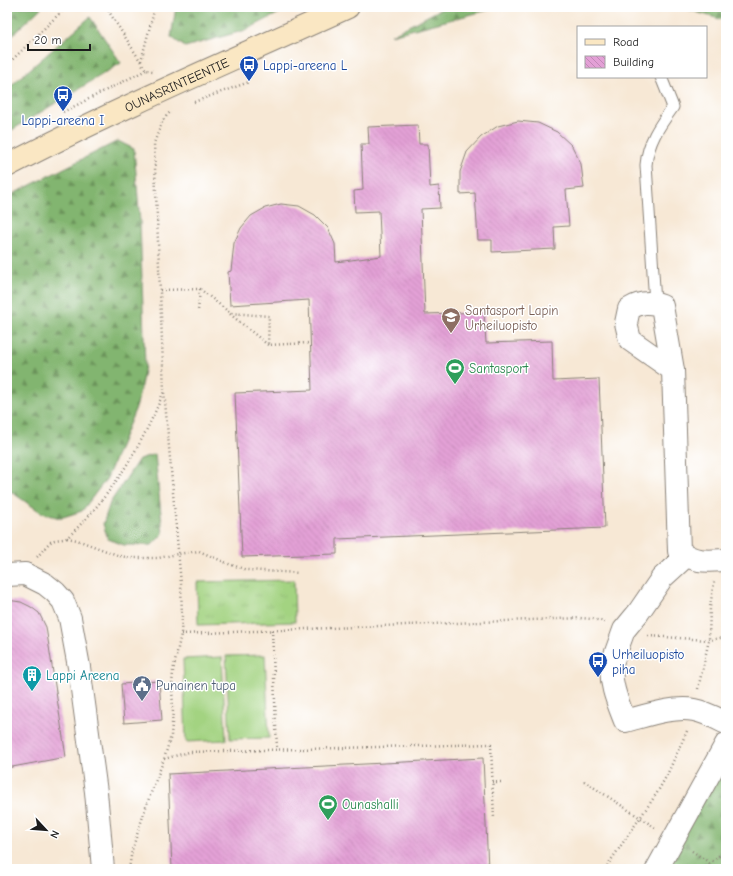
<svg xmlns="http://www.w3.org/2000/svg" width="733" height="876" viewBox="0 0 733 876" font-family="'Comic Neue',sans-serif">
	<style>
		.grass { fill: url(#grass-tufts); stroke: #60784e }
		.forest { fill: url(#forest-firs); stroke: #4f6846 }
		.garden { fill: #a3d381; stroke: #60784e }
		.building { fill: url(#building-back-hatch) }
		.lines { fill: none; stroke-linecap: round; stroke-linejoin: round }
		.lane-casing { stroke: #8a8278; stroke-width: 13 }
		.street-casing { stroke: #8a8278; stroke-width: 24 }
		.secondary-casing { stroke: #8a8278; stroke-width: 24 }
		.path { stroke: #8a8278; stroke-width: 2.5; stroke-dasharray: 1 3; stroke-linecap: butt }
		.lane { stroke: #fff; stroke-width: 11 }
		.street { stroke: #fff; stroke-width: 22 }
		.secondary { stroke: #fae7c3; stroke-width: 22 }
		.labels { text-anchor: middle; stroke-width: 3; stroke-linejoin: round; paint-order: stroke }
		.transit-label { font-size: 13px; fill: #164399; stroke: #fff; text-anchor: start }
		.street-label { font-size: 13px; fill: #1c1c1c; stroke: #fff }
		.education-label { font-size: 13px; fill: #785e54; stroke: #fff; text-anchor: start }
		.leisure-label { font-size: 13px; fill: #27864d; stroke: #fff; text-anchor: start }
		.culture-label { font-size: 13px; fill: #0d838f; stroke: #fff; text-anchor: start }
		.service-label { font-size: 13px; fill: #4e5e75; stroke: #fff; text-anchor: start }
	</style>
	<defs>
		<pattern id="grass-tufts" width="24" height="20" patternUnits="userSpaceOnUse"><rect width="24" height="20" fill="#a3d381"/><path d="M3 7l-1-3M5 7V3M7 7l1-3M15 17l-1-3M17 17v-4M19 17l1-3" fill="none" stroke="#8cb56f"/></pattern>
		<pattern id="forest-firs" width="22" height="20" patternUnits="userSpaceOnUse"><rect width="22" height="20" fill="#82b56f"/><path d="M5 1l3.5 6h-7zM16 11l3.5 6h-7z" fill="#6a925a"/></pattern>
		<pattern id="building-back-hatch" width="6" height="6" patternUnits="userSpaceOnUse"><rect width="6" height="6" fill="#e3a0d6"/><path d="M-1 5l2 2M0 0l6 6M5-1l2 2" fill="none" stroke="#c289b7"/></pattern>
	</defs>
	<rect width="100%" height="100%" fill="#fff"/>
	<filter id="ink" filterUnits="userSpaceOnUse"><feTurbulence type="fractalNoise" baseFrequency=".025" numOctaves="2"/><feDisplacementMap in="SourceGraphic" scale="8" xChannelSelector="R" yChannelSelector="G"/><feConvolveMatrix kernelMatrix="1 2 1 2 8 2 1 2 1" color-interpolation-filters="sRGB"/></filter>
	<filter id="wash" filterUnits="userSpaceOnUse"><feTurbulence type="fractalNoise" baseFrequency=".012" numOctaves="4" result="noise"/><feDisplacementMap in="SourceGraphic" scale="16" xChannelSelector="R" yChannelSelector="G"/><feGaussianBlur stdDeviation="0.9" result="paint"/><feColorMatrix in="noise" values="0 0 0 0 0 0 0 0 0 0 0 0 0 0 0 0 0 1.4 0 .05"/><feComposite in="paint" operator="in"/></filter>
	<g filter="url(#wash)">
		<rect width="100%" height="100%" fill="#f7e8d5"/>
		<polygon class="grass" points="294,580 295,622 198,625 197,582"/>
		<g class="forest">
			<polygon points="7,7 42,7 7,40"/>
			<polygon points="176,7 291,7 246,30 185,47 171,37"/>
			<polygon points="445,7 500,7 391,35"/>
			<polygon points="680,7 726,7 726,21"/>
			<polygon points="90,17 121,63 7,133 7,89"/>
			<polygon points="118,141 134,149 140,222 145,366 137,405 107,478 82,511 60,518 42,513 7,489 7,197"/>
			<polygon points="155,454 163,534 152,545 124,545 108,539 103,524 110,503 139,459"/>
			<polygon points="726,744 726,869 657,869"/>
		</g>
		<g class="garden">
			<polygon points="265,655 269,738 230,739 226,656"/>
			<polygon points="222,657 226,740 186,742 183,659"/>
		</g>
		<g id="blocks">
			<g class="building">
				<polygon points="518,121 538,123 557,132 572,146 581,164 584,188 566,190 569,226 554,227 555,249 492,252 492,240 478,240 475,193 460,194 460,172 467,152 481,137 498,126"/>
				<polygon points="418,125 419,144 428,144 430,187 439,186 440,208 421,209 425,314 484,312 486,343 552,341 553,381 599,379 605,528 337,539 337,554 242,557 235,393 312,390 309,300 230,305 228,272 231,271 234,243 241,228 251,216 265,208 281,204 299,206 315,215 328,228 335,244 336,262 381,256 379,211 355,212 354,191 363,190 361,144 369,144 368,127"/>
				<polygon points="7,600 21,602 31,607 39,613 46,627 66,757 7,768"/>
				<polygon points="159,681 162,720 124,723 121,684"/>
				<polygon points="483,758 488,869 172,869 168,774"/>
			</g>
		</g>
	</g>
	<g filter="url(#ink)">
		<use href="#blocks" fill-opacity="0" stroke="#8a8278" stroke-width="1"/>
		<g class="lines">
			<defs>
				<path id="lane" d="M655,303l-9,-138c2,-24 14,-40 27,-58l-12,-30"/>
				<g id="street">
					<path d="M673,370l-43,-30 -4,-17 3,-14c11,-7 21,-8 33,-3l11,64 6,181c17,12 27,10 47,9"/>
					<path d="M686,556l-24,22 -24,35 -14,17 -12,33c-3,20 6,40 13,58 20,-5 48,-15 69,-11 11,2 22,8 32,13"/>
					<polyline points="7,575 25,574 45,584 55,592 63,601 70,618 79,667 96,792 103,869"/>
					<polyline points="657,869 726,744"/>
				</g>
				<g id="secondary">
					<path id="s1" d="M7,166c111,-58 227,-107 341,-159"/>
				</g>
			</defs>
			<use href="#lane" class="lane-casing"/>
			<use href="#street" class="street-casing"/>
			<use href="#secondary" class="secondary-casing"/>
			<g class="path">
				<polyline points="106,7 146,70 153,71"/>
				<polyline points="141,61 155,7"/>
				<polyline points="7,65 66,7"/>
				<polyline points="194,102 249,82"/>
				<polyline points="63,112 146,70"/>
				<polyline points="200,289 230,313 269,316 268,345"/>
				<polyline points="160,290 200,289 198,311"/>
				<polyline points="230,314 268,345 310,343"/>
				<polyline points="67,538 77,540 120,556 132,558 158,558 178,554 199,551 229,564 247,570 299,573"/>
				<path d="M37,557c5,-5 9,-12 15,-16 5,-3 13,0 17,-5 43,-41 73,-90 95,-145"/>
				<polyline points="272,630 277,749"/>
				<polyline points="181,634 580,618 593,619 605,622"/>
				<polyline points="648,636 709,640 726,637"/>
				<polyline points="698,689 709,640 710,607 714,582"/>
				<polyline points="164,759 189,752 491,744 494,819"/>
				<polyline points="584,781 656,828"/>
				<polyline points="492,782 503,782"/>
				<polyline points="692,851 710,863"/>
				<polyline points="129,869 132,850 148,801 164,759 171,736 173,710 172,686 173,671 181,634 182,617 181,584 164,390 154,143 163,120 171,111"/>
				<polyline points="605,869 657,793 667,775 687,731"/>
				<polyline points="703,869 726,850"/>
			</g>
			<use href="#lane" class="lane"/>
			<use href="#street" class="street"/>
			<use href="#secondary" class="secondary"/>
		</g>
	</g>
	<defs>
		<symbol id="bus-pin" viewBox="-11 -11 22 30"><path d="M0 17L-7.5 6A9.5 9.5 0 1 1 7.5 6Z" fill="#1a4fb4" stroke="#fff"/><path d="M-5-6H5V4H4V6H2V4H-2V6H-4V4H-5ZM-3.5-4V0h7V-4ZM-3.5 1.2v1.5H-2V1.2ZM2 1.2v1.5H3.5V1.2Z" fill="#fff"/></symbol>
		<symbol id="school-pin" viewBox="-11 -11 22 30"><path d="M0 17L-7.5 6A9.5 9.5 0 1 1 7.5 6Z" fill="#8d6e63" stroke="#fff"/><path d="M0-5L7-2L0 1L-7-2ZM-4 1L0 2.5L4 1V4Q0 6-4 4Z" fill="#fff"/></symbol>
		<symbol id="stadium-pin" viewBox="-11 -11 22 30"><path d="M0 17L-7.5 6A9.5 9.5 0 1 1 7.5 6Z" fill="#2e9e5b" stroke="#fff"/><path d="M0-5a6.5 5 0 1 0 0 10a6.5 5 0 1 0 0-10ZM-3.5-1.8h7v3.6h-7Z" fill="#fff"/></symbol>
		<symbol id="building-pin" viewBox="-11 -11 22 30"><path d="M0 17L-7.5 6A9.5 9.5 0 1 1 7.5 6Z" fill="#0f9aa8" stroke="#fff"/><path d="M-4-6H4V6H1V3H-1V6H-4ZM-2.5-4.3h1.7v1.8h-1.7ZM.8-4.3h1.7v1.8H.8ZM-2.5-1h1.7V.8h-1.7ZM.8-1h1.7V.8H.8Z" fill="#fff"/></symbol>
		<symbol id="civic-pin" viewBox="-11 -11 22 30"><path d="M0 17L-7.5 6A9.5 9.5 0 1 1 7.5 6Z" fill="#5c6f8a" stroke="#fff"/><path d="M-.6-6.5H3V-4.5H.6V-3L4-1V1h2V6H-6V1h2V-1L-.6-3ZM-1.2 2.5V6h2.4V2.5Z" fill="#fff"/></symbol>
	</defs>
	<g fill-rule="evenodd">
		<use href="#bus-pin" x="238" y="54" width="22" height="30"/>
		<use href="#bus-pin" x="52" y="84" width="22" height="30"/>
		<use href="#school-pin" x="440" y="306" width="22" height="30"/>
		<use href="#stadium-pin" x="444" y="357" width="22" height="30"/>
		<use href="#bus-pin" x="587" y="650" width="22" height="30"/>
		<use href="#building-pin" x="21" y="664" width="22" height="30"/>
		<use href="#civic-pin" x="131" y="674" width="22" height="30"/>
		<use href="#stadium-pin" x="317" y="793" width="22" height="30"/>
	</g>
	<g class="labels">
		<g class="transit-label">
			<text x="263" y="70">Lappi-areena L</text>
			<text x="63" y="125" text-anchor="middle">Lappi-areena I</text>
			<text x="612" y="659">Urheiluopisto<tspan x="612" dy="15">piha</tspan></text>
		</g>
		<g class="street-label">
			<text dy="5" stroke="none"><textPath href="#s1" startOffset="188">OUNASRINTEENTIE</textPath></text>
		</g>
		<g class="education-label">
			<text x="465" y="315">Santasport Lapin<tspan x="465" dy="15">Urheiluopisto</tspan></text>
		</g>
		<g class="leisure-label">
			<text x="469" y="373">Santasport</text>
			<text x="342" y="809">Ounashalli</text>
		</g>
		<g class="culture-label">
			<text x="46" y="680">Lappi Areena</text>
		</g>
		<g class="service-label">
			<text x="156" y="690">Punainen tupa</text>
		</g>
	</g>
	<rect width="733" height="876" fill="none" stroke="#fff" stroke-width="24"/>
	<rect x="577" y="26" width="130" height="52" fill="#ffffff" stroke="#a4a4a4"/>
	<rect x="585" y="39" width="20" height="6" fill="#fae7c3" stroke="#a4a4a4"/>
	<text x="613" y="46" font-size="12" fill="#1c1c1c">Road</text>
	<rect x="585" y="56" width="20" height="12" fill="url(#building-back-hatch)" stroke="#a4a4a4"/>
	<text x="613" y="66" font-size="12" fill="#1c1c1c">Building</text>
	<g transform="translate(46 830) rotate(116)" stroke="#ffffff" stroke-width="3" paint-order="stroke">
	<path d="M0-3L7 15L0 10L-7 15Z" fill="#1c1c1c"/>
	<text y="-6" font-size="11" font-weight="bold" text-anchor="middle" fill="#1c1c1c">N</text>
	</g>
	<path d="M28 44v6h62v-6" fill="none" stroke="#1c1c1c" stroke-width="2"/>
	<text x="34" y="44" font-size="12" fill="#1c1c1c" stroke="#ffffff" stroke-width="3" paint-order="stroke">20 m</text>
</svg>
